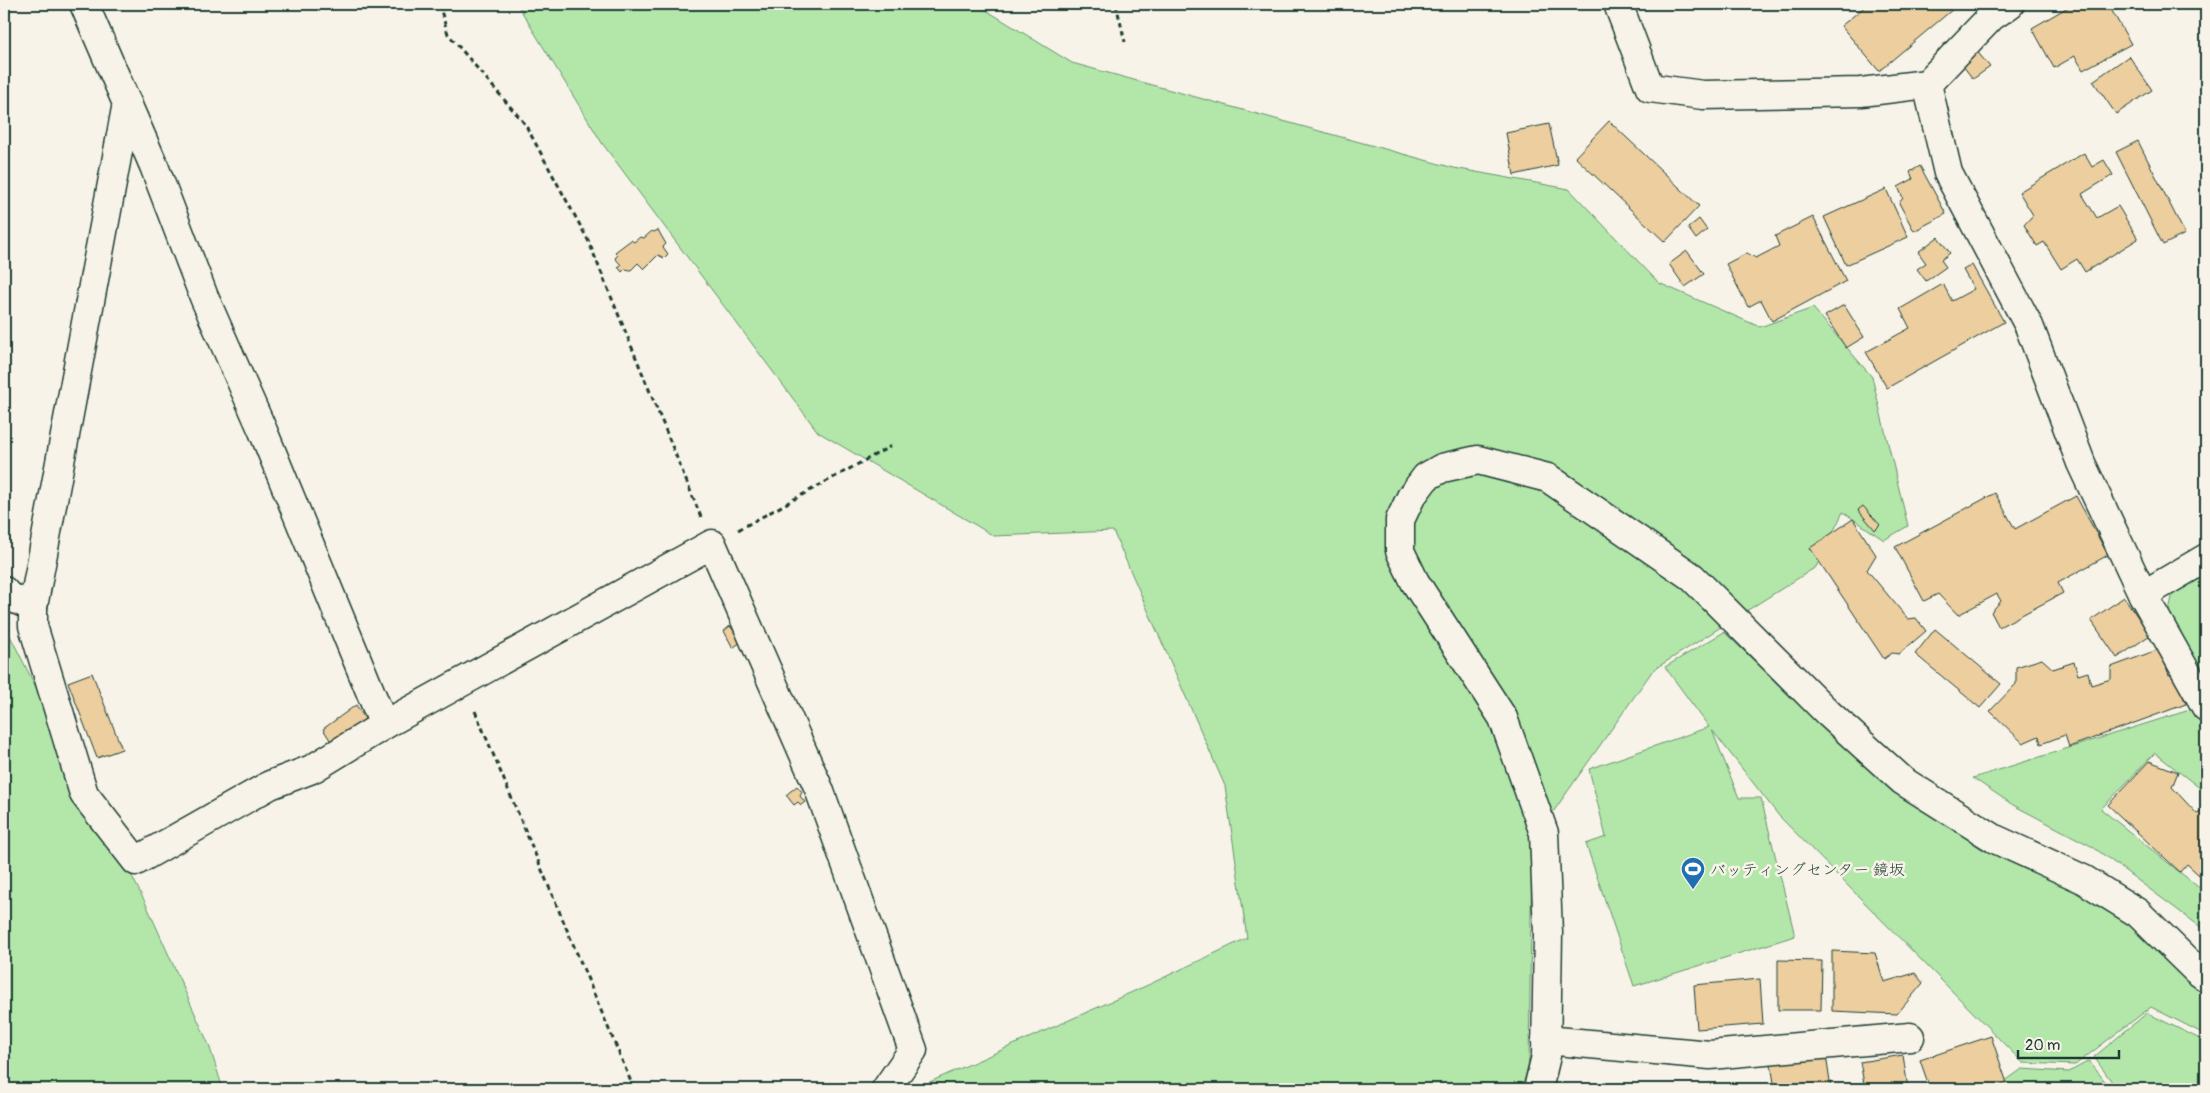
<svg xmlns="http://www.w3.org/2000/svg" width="2210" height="1093" viewBox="0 0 2210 1093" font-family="Pangolin,'Klee One',sans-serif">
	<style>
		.green { fill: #b2e7a9; stroke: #68926e }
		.building { fill: #ecce9f; stroke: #1f3d34 }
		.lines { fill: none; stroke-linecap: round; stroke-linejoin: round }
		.street-casing { stroke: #1f3d34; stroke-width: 31 }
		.secondary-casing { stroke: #1f3d34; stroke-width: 31 }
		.path { stroke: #1f3d34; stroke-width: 3; stroke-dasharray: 5 4; stroke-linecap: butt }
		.street { stroke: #f7f3e8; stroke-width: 28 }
		.secondary { stroke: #f7f3e8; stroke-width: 28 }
		.labels { text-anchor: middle; stroke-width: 5; stroke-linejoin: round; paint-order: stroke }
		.poi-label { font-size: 16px; fill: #1f3d34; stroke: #f7f3e8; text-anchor: start }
	</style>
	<rect width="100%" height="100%" fill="#f7f3e8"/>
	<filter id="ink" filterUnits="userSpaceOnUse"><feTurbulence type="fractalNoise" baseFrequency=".02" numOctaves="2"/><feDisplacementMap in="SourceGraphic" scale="10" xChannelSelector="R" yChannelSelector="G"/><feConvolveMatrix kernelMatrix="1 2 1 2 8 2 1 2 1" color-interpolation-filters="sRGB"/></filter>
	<g filter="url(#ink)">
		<g class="green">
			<polygon points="517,4 976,4 1072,63 1454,168 1569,189 1659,283 1760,327 1813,308 1872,377 1908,526 1884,540 1843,512 1816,567 1653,670 1532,842 1529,1062 1522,1089 914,1089 1148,985 1247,938 1225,786 1113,531 994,536 818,432 602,143"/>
			<polygon points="2206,563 2206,683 2166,626 2175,582"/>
			<polygon points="4,624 146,904 209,1045 223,1089 4,1089"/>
			<polygon points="1724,632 1870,771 1983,850 2050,875 2128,921 2206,991 2206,1035 2151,1007 2075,1065 2023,1063 1779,816 1712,730 1739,798 1761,798 1795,936 1634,986 1586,844 1606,837 1589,769 1709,727 1665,667"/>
			<polygon points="2196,708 2206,724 2206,793 2155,753 2101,809 2202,890 2206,887 2206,931 2093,847 2013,805 1973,778"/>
			<polygon points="2147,1013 2206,1042 2206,1089 2117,1089 2094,1057"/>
			<polygon points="2089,1061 2111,1089 1994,1089 2022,1069 2069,1072"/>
		</g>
		<g class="building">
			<polygon points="1868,4 1959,4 1879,71 1841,26"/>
			<polygon points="2062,4 2108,4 2131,44 2083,70 2075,56 2054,68 2032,28 2068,7"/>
			<polygon points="1975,49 1990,67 1973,79 1960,62"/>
			<polygon points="2129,56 2152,90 2116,114 2093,81"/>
			<polygon points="1609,121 1699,206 1665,242 1575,157"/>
			<polygon points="1549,124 1558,165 1514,175 1506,133"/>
			<polygon points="2138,141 2185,234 2163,245 2116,152"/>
			<polygon points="2084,153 2092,167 2104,160 2113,175 2082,194 2097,218 2118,206 2138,239 2085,272 2077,259 2061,269 2044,242 2037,246 2024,225 2033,215 2019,192"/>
			<polygon points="1920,166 1946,214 1914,231 1899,203 1903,198 1898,187 1913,179 1910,172"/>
			<polygon points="1886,189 1908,237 1846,265 1824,217"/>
			<polygon points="1813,217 1846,281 1772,321 1761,300 1748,307 1726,264 1747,253 1756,258 1779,246 1775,236"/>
			<polygon points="1699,219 1707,230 1696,239 1688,228"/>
			<polygon points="658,230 666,244 663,247 668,254 664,258 658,255 644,269 638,263 631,270 625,269 622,272 618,267 621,265 615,258 618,255 615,252 631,240 634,242 640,237 644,238 652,231 654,232"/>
			<polygon points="1938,237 1950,253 1941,260 1946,267 1926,281 1917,269 1926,263 1918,252"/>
			<polygon points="1687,251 1704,274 1685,287 1669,264"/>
			<polygon points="1972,265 2004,322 1887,388 1866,352 1910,328 1900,309 1943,284 1952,301 1974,289 1963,270"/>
			<polygon points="1844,305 1864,337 1846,348 1825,316"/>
			<polygon points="1995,493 2015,529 2076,496 2108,555 2058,583 2063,593 1999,627 1991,612 2001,601 1997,594 1958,615 1938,594 1924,601 1895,547"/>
			<polygon points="1863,506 1880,525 1875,530 1858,510"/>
			<polygon points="1853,519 1876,555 1867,570 1908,619 1916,618 1926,631 1899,654 1892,653 1884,659 1810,548"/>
			<polygon points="2124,597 2150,635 2117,658 2091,620"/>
			<polygon points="730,626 742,641 733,648 724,631"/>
			<polygon points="1935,629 2001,684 1980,708 1915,654"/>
			<polygon points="2160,649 2169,675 2175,675 2186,704 2069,747 2065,735 2041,744 2039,736 2023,743 1990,711 2016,684 2016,667 2042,659 2053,669 2074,662 2078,675 2088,672 2091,685 2111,679 2111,667"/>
			<polygon points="92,673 122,749 97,758 68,682"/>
			<polygon points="356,705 366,720 332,743 323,729"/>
			<polygon points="2149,761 2178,772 2172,787 2197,814 2206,809 2206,867 2199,875 2187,864 2180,872 2108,805"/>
			<polygon points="797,786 802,792 800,796 805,802 801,805 798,802 794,805 786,795"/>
			<polygon points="1832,951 1875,953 1884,982 1915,973 1923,983 1897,1014 1832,1011"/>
			<polygon points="1778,960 1822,961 1821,1010 1778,1010"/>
			<polygon points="1760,979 1763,1024 1697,1029 1694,985"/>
			<polygon points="1991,1036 2007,1083 1990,1089 1930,1089 1920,1060"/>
			<polygon points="1826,1055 1831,1089 1775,1089 1771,1064"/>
			<polygon points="1903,1055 1908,1089 1865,1089 1860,1062"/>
		</g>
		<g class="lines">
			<defs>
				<g id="street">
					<polyline points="84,4 154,166 204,297 263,431 384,725"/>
					<polyline points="1618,4 1650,88 1703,95 1861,92 1927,84 1991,17 2010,4"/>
					<polyline points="1927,84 1948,173 2029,326 2081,463 2143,595 2206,707"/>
					<polyline points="127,103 33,607 33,626 84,794 136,861 270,785 312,769 384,725 712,544 819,789 913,1050 886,1089"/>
					<polyline points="4,591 8,596 33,607"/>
					<polyline points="2143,595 2206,558"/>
					<polyline points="1546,1040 1710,1055 1910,1037"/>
				</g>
				<polyline id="secondary" points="1538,1089 1546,1056 1548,933 1544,833 1503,718 1415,582 1400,551 1400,520 1411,497 1426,477 1442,468 1478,460 1548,478 1692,577 1828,713 1903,781 1995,839 2083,879 2138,913 2196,970 2206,977"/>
			</defs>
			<use href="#street" class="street-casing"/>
			<use href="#secondary" class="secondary-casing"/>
			<g class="path">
				<polyline points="439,4 448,34 525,124 588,240 701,517"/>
				<polyline points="1116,4 1125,42"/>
				<polyline points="738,530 891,446"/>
				<polyline points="475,711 634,1089 632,1089"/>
			</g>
			<use href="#street" class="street"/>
			<use href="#secondary" class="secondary"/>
		</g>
	</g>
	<defs>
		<symbol id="stadium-pin" viewBox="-11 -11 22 30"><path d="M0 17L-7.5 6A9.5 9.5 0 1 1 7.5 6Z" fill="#1f6fb2" stroke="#f7f3e8"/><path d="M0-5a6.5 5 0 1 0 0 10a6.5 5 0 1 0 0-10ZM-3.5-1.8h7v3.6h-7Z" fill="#fff"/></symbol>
	</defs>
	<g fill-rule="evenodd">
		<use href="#stadium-pin" x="1679" y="855" width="28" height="38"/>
	</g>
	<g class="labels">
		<g class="poi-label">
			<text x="1710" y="875">バッティングセンター 鏡坂</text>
		</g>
	</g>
	<rect width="2210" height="1093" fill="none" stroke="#f7f3e8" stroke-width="20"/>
	<rect x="10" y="10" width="2190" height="1073" fill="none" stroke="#1f3d34" stroke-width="2" filter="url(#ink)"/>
	<path d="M2018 1050v8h101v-8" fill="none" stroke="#1f3d34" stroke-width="2.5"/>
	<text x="2025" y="1050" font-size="15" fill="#1f3d34" stroke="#f7f3e8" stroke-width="4" paint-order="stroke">20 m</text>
</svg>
